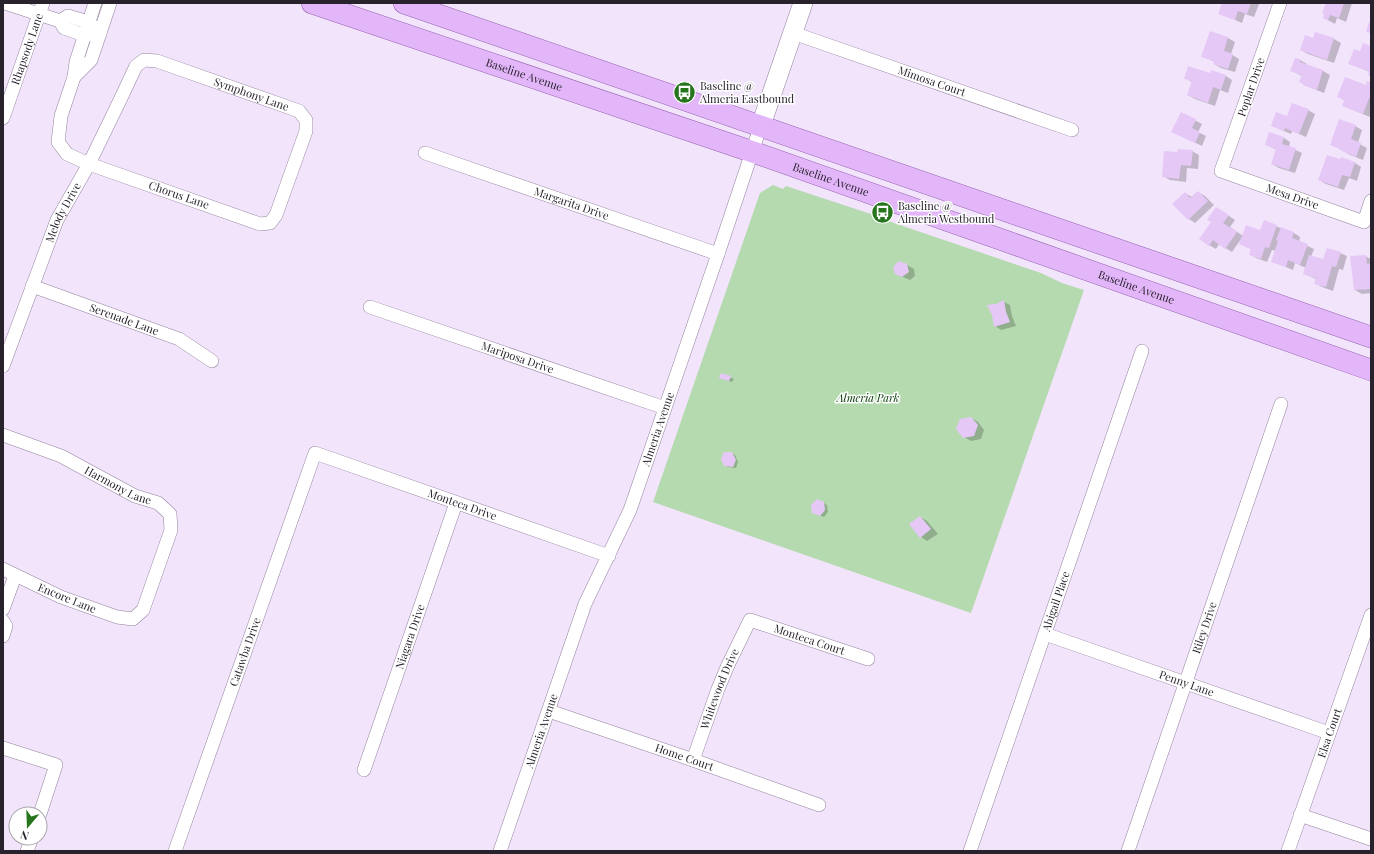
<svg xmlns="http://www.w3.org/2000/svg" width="1374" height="854" viewBox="0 0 1374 854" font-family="'Playfair Display',serif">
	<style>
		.green { fill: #b5dab0 }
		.shadow { fill: #0003 }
		.building { fill: #e6c8f7 }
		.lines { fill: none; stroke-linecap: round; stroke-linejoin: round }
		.street-casing { stroke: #94849e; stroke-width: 14 }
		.secondary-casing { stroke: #94849e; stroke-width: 20 }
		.primary-casing { stroke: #9463af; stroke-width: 22 }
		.street { stroke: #fff; stroke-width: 13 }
		.secondary { stroke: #fff; stroke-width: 19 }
		.primary { stroke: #e2b6f9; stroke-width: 21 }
		.labels { text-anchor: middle; stroke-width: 3; stroke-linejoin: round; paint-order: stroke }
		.street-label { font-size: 11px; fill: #28222c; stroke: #fff }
		.poi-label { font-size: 11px; fill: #28222c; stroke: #fff; text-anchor: start }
		.park-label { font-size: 11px; font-style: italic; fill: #023800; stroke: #fff }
	</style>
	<rect width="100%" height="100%" fill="#f2e4fb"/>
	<polygon class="green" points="773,185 783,189 786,186 877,216 894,223 1041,273 1062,283 1084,290 971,613 653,502 760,193"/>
	<g class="shadow">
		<polygon points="1223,3 1256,3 1259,4 1254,17 1245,14 1242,23 1219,13"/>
		<polygon points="1327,3 1352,3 1346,22 1337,18 1335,24 1324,18"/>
		<polygon points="1211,32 1228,38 1235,42 1231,54 1239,59 1235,72 1221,68 1214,64 1215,62 1202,56"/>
		<polygon points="1316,33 1334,39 1341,43 1334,63 1308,54 1301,50 1313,39"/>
		<polygon points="1371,47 1371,76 1370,72 1350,64 1361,52"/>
		<polygon points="1300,60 1307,64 1306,65 1323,71 1330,75 1324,93 1304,85 1302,76 1292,71"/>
		<polygon points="1211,75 1226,76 1232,80 1228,93 1220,90 1215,106 1195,99 1188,95 1192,82 1185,78"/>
		<polygon points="1371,84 1370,117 1343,106 1345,101 1339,97"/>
		<polygon points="1308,110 1315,114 1306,137 1292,131 1291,134 1272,126 1287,117"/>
		<polygon points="1181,113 1202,124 1198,132 1206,136 1202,146 1179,135"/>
		<polygon points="1355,126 1362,130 1358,143 1367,148 1363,160 1350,155 1331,144"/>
		<polygon points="1269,134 1284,138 1290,142 1289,147 1302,153 1295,173 1279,168 1272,164 1277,150 1266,145"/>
		<polygon points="1192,151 1199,155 1198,169 1187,168 1186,182 1170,180 1163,176 1178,153"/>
		<polygon points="1340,160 1355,163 1361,167 1357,181 1349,178 1344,190 1326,184 1319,180"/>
		<polygon points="1198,192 1205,196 1214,205 1195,223 1189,219 1185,193 1192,197"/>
		<polygon points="1223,212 1235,220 1230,227 1243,236 1261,232 1265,222 1294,233 1300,237 1299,242 1314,249 1311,257 1324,260 1340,253 1347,256 1343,270 1339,269 1333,291 1322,287 1315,283 1316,279 1305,274 1306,268 1295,263 1293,270 1272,261 1276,251 1272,250 1267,262 1256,258 1250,254 1251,249 1240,244 1241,239 1232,252 1219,244 1216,249 1209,245"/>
		<polygon points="1365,256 1371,259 1371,293 1362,294 1355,290"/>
		<polygon points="907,265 914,269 915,276 910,280 896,274"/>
		<polygon points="1004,302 1010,305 1012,316 1016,326 1001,330 995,326 996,305"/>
		<polygon points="721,374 734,379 732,382 723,379"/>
		<polygon points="971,418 978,422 984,430 981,439 971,441 964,437"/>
		<polygon points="732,453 735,455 738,462 736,468 728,467 725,465"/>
		<polygon points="824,503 827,505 828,512 824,517 816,514"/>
		<polygon points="920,517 927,521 938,534 927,541 921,537"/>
	</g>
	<g class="building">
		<polygon points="1222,3 1251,3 1247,14 1238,11 1235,20 1218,14"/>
		<polygon points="1326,3 1344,3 1339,18 1330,15 1328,20 1323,18 1324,13 1322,13"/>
		<polygon points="1369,22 1371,23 1371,33 1366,32"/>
		<polygon points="1210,31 1228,37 1224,51 1233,54 1228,69 1213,64 1214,61 1201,57"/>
		<polygon points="1315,32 1334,38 1327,60 1300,50 1305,35 1313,38"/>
		<polygon points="1363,43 1371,46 1371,76 1368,75 1369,71 1348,64 1354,49 1360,51"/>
		<polygon points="1295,58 1300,59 1300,62 1323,70 1317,90 1303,85 1303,84 1299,82 1302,75 1290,71"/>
		<polygon points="1188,66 1210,73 1211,70 1226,75 1221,90 1213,87 1208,103 1187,95 1192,81 1184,79"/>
		<polygon points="1345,77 1366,85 1367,81 1371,83 1371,99 1369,98 1363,114 1342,106 1344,100 1337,97"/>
		<polygon points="1292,103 1309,109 1299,134 1285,128 1284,131 1271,126 1276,112 1287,116"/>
		<polygon points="1181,112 1196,119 1192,128 1200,132 1195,143 1171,132"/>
		<polygon points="1339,119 1356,125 1351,139 1361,143 1356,157 1342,151 1342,150 1330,145"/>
		<polygon points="1269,132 1284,137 1282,144 1296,148 1289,170 1271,164 1276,149 1265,145"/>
		<polygon points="1178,149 1193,150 1191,166 1181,165 1179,179 1162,177 1164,151 1177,152"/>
		<polygon points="1327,155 1340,159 1341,157 1355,162 1350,177 1342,175 1338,187 1318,180"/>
		<polygon points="1198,191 1208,201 1188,220 1172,204 1185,192 1190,198"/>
		<polygon points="1216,207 1229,215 1223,223 1237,232 1225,249 1213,240 1209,246 1199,239 1211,222 1207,220"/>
		<polygon points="1264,220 1277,225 1269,248 1265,247 1261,259 1249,255 1251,249 1239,244 1246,225 1260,230"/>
		<polygon points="1281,227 1294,232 1292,238 1308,244 1300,265 1288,260 1286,267 1271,262 1278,241 1276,240"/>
		<polygon points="1327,248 1341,252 1336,267 1332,266 1326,287 1314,284 1316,278 1303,274 1309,255 1323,259"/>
		<polygon points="1366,255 1367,264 1371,263 1371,289 1354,290 1350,256"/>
		<polygon points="899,261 907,264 909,272 902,277 895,274 893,267"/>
		<polygon points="1004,300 1006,312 1010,322 994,327 992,315 987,305 996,304"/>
		<polygon points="721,373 731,376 729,381 719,378"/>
		<polygon points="971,417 978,425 974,436 963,438 956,429 960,419"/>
		<polygon points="724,452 732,452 736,460 733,467 724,466 721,459"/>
		<polygon points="817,499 824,502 825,510 820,516 812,513 811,505"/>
		<polygon points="920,516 931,529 920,538 909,524"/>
	</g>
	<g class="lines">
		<defs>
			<g id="street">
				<polyline points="5,3 60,21 64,28 84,35 100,34"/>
				<path id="s1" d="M1280,3l-59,168 143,51 7,-21"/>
				<polyline points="60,21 68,16 88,22 94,27"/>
				<path id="s2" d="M793,33l279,97"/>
				<polyline points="74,77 91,60 110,3"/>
				<path id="s3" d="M3,118l40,-115"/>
				<path id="s4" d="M425,153l293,101"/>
				<path id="s5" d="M32,286l147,53 33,22"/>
				<path id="s6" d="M370,307l295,101"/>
				<path id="s7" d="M3,366l54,-146 32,-56 32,-66 15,-32 8,-6 13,1 142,50 7,9v11l-30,84 -6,8 -10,1 -171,-60 -22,-10 -9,-12 3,-26 13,-39 2,-15 19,-59"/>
				<path id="s8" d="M3,435l58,21 74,40 23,7 12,11 1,16 -28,80 -10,9 -16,-2 -56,-20 -58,-28"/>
				<polyline points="3,609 15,576"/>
				<polyline points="3,621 6,626 3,636"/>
				<path id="s9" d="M1045,634l284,99"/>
				<path id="s10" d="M549,711l144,49 126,45"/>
				<polyline points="3,748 56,765 40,814"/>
				<path id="s11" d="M693,760l25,-71 10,-24 22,-45 118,39"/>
				<path id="s12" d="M364,770l92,-267"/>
				<polyline points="1300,815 1371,839"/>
				<polyline points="27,851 32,838"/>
				<path id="s13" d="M175,851l140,-398 294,103"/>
				<path id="s14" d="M500,851l85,-247 45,-94 88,-256 43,-129"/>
				<path id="s15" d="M970,851l172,-500"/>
				<path id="s16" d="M1128,851l153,-447"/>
				<path id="s17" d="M1288,851l83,-236"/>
			</g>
			<polyline id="secondary" points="761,125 803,3"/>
			<g id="primary">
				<path id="s18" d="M312,3l441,149 618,218"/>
				<polyline points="404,3 1371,337"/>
			</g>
		</defs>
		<use href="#street" class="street-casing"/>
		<use href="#secondary" class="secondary-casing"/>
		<use href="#primary" class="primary-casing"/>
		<use href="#street" class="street"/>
		<use href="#secondary" class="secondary"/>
		<use href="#primary" class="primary"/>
	</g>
	<defs>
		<symbol id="bus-disc" viewBox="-11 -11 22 22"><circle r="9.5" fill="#26751d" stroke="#fff"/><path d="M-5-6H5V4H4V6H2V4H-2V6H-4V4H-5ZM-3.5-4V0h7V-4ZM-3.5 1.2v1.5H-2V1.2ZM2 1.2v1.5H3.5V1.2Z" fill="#fff"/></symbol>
	</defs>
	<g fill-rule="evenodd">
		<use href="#bus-disc" x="672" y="80" width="25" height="25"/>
		<use href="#bus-disc" x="870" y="200" width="25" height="25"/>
	</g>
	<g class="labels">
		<g class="street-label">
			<text dy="4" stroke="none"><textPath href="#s3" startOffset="73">Rhapsody Lane</textPath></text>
			<text dy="4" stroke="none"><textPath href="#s18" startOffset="224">Baseline Avenue</textPath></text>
			<text dy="4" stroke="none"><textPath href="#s2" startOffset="147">Mimosa Court</textPath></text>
			<text transform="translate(1251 87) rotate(-71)" y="4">Poplar Drive</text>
			<text dy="4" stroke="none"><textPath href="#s7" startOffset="452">Symphony Lane</textPath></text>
			<text dy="4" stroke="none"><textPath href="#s18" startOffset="548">Baseline Avenue</textPath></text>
			<text transform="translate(179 195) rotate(19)" y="4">Chorus Lane</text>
			<text dy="4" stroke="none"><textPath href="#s1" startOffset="254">Mesa Drive</textPath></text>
			<text dy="4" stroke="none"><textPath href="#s4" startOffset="155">Margarita Drive</textPath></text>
			<text dy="4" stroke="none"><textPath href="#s7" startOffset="165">Melody Drive</textPath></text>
			<text dy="4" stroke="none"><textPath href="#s18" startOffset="872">Baseline Avenue</textPath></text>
			<text dy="4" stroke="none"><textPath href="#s5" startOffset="98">Serenade Lane</textPath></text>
			<text dy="4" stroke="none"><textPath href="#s6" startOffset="156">Mariposa Drive</textPath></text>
			<text dy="4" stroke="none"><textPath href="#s14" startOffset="451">Almeria Avenue</textPath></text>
			<text dy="4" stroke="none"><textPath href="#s8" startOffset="126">Harmony Lane</textPath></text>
			<text dy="4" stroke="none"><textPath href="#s13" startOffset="578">Monteca Drive</textPath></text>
			<text transform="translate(67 598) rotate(22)" y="4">Encore Lane</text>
			<text dy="4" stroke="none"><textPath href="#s15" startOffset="264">Abigail Place</textPath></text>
			<text dy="4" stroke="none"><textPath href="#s16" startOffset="236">Riley Drive</textPath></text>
			<text dy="4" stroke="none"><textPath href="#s12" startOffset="141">Niagara Drive</textPath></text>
			<text dy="4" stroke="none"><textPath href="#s11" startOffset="214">Monteca Court</textPath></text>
			<text dy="4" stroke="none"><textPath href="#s13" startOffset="211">Catawba Drive</textPath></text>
			<text dy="4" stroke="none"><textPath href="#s9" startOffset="150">Penny Lane</textPath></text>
			<text dy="4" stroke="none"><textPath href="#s11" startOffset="76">Whitewood Drive</textPath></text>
			<text dy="4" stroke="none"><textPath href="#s14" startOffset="127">Almeria Avenue</textPath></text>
			<text dy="4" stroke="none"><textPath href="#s17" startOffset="125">Elsa Court</textPath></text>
			<text dy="4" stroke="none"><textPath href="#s10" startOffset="143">Home Court</textPath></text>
		</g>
		<g class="poi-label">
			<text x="700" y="90">Baseline @<tspan x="700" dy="13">Almeria Eastbound</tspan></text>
			<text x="898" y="210">Baseline @<tspan x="898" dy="13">Almeria Westbound</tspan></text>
		</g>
		<g class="park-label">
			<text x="868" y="402">Almeria Park</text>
		</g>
	</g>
	<rect width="1374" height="854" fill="none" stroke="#28222c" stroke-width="8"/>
	<g transform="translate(28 826) rotate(199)"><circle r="19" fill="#ffffff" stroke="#a9a7ab"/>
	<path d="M0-3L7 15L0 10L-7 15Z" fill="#26751d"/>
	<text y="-6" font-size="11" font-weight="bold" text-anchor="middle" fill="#28222c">N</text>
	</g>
</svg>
